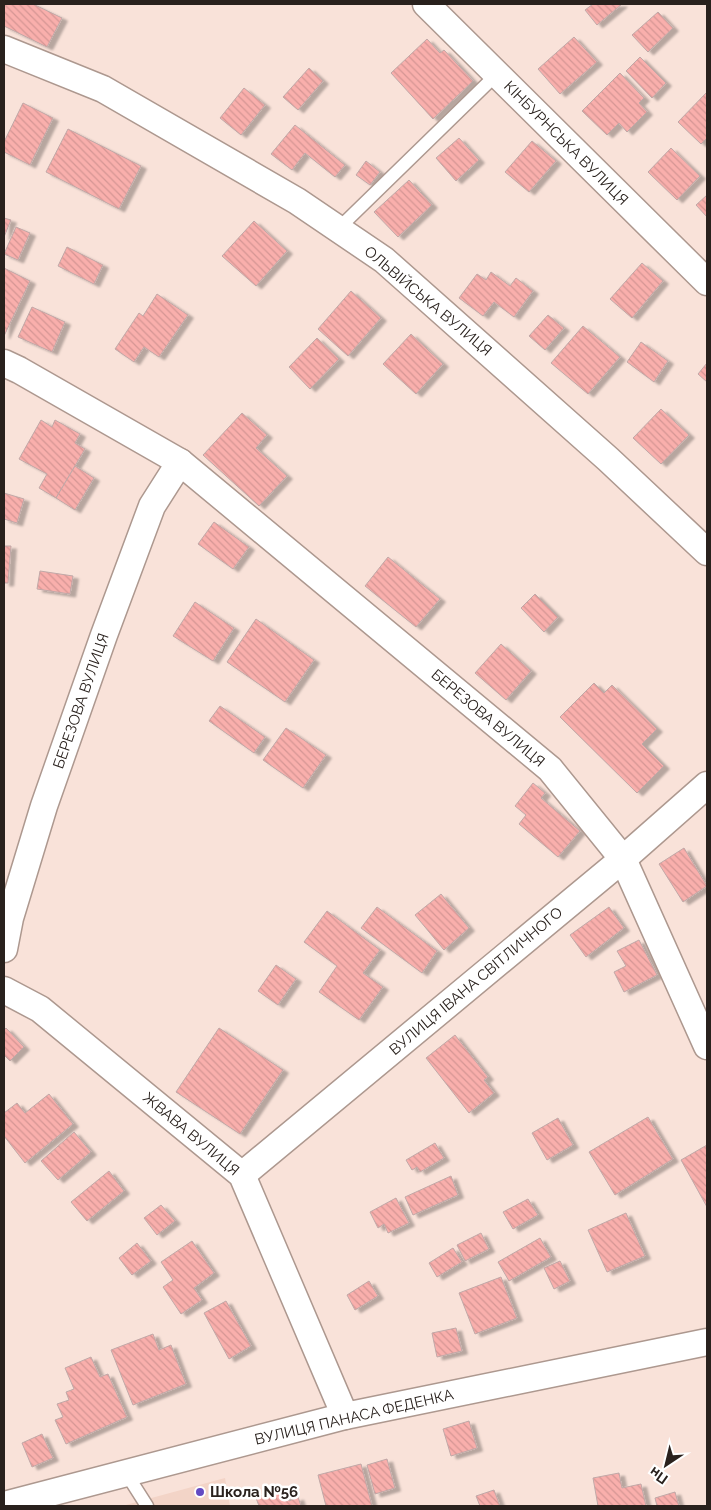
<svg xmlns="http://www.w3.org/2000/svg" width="711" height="1510" viewBox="0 0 711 1510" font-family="Raleway,sans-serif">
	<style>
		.built { fill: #f3d4c7 }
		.building { fill: url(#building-back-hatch); stroke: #c0a8a7; filter: url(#shadow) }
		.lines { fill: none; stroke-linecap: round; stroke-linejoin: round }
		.lane-casing { stroke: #ad988f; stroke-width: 15 }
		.street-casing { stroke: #ad988f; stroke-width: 29 }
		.lane { stroke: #fff; stroke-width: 12 }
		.street { stroke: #fff; stroke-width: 26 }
		.poi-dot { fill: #624ac3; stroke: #fff; stroke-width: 2 }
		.labels { text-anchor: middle; stroke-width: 5; stroke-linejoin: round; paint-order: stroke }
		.street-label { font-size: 15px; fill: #29211d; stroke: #fff }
		.poi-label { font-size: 15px; font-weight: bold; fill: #29211d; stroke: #fff; text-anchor: start }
	</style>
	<defs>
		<pattern id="building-back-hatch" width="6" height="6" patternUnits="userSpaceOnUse" patternTransform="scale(1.25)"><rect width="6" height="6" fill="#f9afac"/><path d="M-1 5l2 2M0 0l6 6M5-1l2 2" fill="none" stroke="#d59694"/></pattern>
		<filter id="shadow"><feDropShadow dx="5.5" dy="3" stdDeviation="1" flood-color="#0004"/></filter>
	</defs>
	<rect width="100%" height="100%" fill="#f9e2d9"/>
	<polygon class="built" points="225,1478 230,1506 122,1506"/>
	<g class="building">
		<polygon points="4,4 33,4 62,18 47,47 4,26"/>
		<polygon points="593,4 622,4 597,25 585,10"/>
		<polygon points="658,12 673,28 648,52 632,35"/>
		<polygon points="574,37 597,62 560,94 538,69"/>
		<polygon points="427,39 440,53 444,50 473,81 433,119 391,73"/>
		<polygon points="640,57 666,83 652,98 626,71"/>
		<polygon points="309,68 323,81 298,110 283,97"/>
		<polygon points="620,73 644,98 639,103 647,112 627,132 619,123 607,135 582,111"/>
		<polygon points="244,88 265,105 241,135 220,118"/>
		<polygon points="707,92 707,138 701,144 678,122"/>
		<polygon points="23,103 53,118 30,165 4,152 4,142"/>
		<polygon points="295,125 345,165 335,177 305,153 292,170 271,154"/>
		<polygon points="68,129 141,166 119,209 46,172"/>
		<polygon points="459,138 479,160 456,181 436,158"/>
		<polygon points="532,141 556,161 529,192 505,172"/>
		<polygon points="671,148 700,176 677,200 648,172"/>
		<polygon points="366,161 380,172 370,185 356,175"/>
		<polygon points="409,180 432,205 398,237 374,212"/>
		<polygon points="707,195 707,217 696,205"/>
		<polygon points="4,218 11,220 4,237"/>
		<polygon points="254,221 287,251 256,286 222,256"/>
		<polygon points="16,227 30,233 18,260 4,254"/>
		<polygon points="67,247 103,265 94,284 58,266"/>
		<polygon points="642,263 663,281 632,318 610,299"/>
		<polygon points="4,268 30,281 4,336"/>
		<polygon points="491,272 510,286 516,278 533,291 514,317 494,302 483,316 459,298 477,274 486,280"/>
		<polygon points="351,291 381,318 348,356 318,329"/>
		<polygon points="157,294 188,315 159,357 144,347 134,362 115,349 139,313 143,316"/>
		<polygon points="32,307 65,322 52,352 18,337"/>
		<polygon points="548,315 564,328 545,350 529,336"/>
		<polygon points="583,326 620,357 588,394 551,363"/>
		<polygon points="411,334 443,364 416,394 383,364"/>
		<polygon points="317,338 339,359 310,389 289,367"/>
		<polygon points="641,342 668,361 654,382 627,362"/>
		<polygon points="707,363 707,382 698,374"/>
		<polygon points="661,409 689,435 661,464 633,438"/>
		<polygon points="242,413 267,435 256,448 287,476 259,506 203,455"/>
		<polygon points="41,420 52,427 55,420 80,434 75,443 85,449 56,498 39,488 47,474 19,459"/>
		<polygon points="75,466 94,478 75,510 56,498"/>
		<polygon points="4,493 24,499 17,523 4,519"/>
		<polygon points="214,522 249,547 233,569 198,544"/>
		<polygon points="4,546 11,546 8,583 4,583"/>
		<polygon points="388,557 440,599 416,627 365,586"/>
		<polygon points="40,571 73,576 70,594 37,589"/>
		<polygon points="535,594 558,617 544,632 521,608"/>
		<polygon points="195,602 234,628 213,661 173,636"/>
		<polygon points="256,619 314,660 285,702 227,662"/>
		<polygon points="501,644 531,671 506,700 475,673"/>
		<polygon points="594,683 604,693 612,685 657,729 642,744 664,766 637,793 560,717"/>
		<polygon points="220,706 265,737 254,753 209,721"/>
		<polygon points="286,728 326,755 303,788 263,760"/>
		<polygon points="533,783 545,793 541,798 580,831 558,857 519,824 526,815 515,806"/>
		<polygon points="684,848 707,886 683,902 659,864"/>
		<polygon points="441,894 469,928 444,950 415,915"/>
		<polygon points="377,907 437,951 422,973 361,928"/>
		<polygon points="609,907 624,928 586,957 570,935"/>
		<polygon points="327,911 380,950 363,973 383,987 359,1020 319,992 337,966 304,942"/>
		<polygon points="639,940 657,975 624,992 614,972 626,966 617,951"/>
		<polygon points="276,965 296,979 278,1005 258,991"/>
		<polygon points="6,1028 24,1047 10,1061 4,1055 4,1030"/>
		<polygon points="219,1028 283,1070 240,1134 176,1092"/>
		<polygon points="455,1035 488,1077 484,1080 494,1093 469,1113 426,1058"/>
		<polygon points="49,1094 73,1124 25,1163 4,1136 4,1113 17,1103 25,1113"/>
		<polygon points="648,1117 673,1159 615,1195 589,1152"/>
		<polygon points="558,1118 573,1145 547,1160 532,1133"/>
		<polygon points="74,1132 91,1152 58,1180 41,1161"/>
		<polygon points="435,1143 444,1158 420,1172 417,1167 412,1170 406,1160"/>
		<polygon points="707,1145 707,1207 681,1160"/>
		<polygon points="109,1171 124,1191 87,1221 71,1202"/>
		<polygon points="451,1176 458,1195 413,1215 405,1197"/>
		<polygon points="396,1198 409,1223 388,1233 384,1224 378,1228 370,1212"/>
		<polygon points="528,1199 538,1215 513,1229 503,1212"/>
		<polygon points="161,1205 175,1221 157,1235 144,1218"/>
		<polygon points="626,1213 645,1256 607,1272 588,1230"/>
		<polygon points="481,1233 489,1249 465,1261 457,1245"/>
		<polygon points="540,1238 551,1257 509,1281 498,1262"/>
		<polygon points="192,1241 214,1273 194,1288 202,1300 181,1314 163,1287 173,1280 161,1262"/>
		<polygon points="137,1243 151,1261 132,1275 119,1258"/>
		<polygon points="453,1248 462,1262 437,1277 429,1263"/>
		<polygon points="560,1261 570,1281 554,1289 544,1268"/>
		<polygon points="501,1277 517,1318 475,1334 459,1293"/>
		<polygon points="369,1281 378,1296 355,1310 347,1295"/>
		<polygon points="226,1301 251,1346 229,1359 204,1313"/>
		<polygon points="456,1328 462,1351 437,1357 432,1333"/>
		<polygon points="153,1334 159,1350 171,1345 186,1384 133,1405 111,1350"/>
		<polygon points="91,1357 100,1377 108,1374 127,1417 66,1444 55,1420 63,1417 57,1404 69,1400 66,1392 74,1389 65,1368"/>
		<polygon points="469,1421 477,1448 451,1456 443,1429"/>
		<polygon points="42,1434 53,1458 32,1467 22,1443"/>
		<polygon points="387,1459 395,1488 375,1494 367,1465"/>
		<polygon points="361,1464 372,1506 326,1506 318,1475"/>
		<polygon points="619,1473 622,1488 641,1484 646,1506 598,1506 593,1478"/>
		<polygon points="283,1487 289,1501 298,1497 301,1506 259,1506 256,1498"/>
		<polygon points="494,1490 500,1506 480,1506 476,1496"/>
		<polygon points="675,1492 679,1506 657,1506 655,1498"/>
	</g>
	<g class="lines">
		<defs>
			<g id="lane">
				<polyline points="338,229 497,74"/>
				<polyline points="126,1473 147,1506"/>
			</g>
			<g id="street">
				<polyline points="426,4 707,282"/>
				<polyline points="4,49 103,89 297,201 384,260 608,459 707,552"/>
				<polyline points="4,363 19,370 180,462 550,769 623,859 707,1046"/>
				<polyline points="4,949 10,918 44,806 104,635 152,506 180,462"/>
				<polyline points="4,990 40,1009 242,1175 345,1416"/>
				<polyline points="242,1175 623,859 707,785"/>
				<polyline points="4,1505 345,1416 707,1342"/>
			</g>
		</defs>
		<use href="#lane" class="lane-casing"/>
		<use href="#street" class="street-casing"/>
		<use href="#lane" class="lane"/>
		<use href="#street" class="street"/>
	</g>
	<circle class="poi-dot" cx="200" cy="1492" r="5"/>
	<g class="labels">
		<g class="street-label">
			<text transform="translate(566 143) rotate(45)" y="5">КІНБУРНСЬКА ВУЛИЦЯ</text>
			<text transform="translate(428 301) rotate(40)" y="5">ОЛЬВІЙСЬКА ВУЛИЦЯ</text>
			<text transform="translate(81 701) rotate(-71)" y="5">БЕРЕЗОВА ВУЛИЦЯ</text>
			<text transform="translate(488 718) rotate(40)" y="5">БЕРЕЗОВА ВУЛИЦЯ</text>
			<text transform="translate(476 981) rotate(-40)" y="5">ВУЛИЦЯ ІВАНА СВІТЛИЧНОГО</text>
			<text transform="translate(191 1134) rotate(40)" y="5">ЖВАВА ВУЛИЦЯ</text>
			<text transform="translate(354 1417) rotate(-13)" y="5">ВУЛИЦЯ ПАНАСА ФЕДЕНКА</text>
		</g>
		<g class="poi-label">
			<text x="210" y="1497">Школа №56</text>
		</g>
	</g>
	<rect width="711" height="1510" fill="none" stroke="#29211d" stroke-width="10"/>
	<g transform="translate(666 1465) rotate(215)" stroke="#ffffff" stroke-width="4" paint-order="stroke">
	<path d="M0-4L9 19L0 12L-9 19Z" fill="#29211d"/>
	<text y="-8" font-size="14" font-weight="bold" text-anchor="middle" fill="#29211d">Пн</text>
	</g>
</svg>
